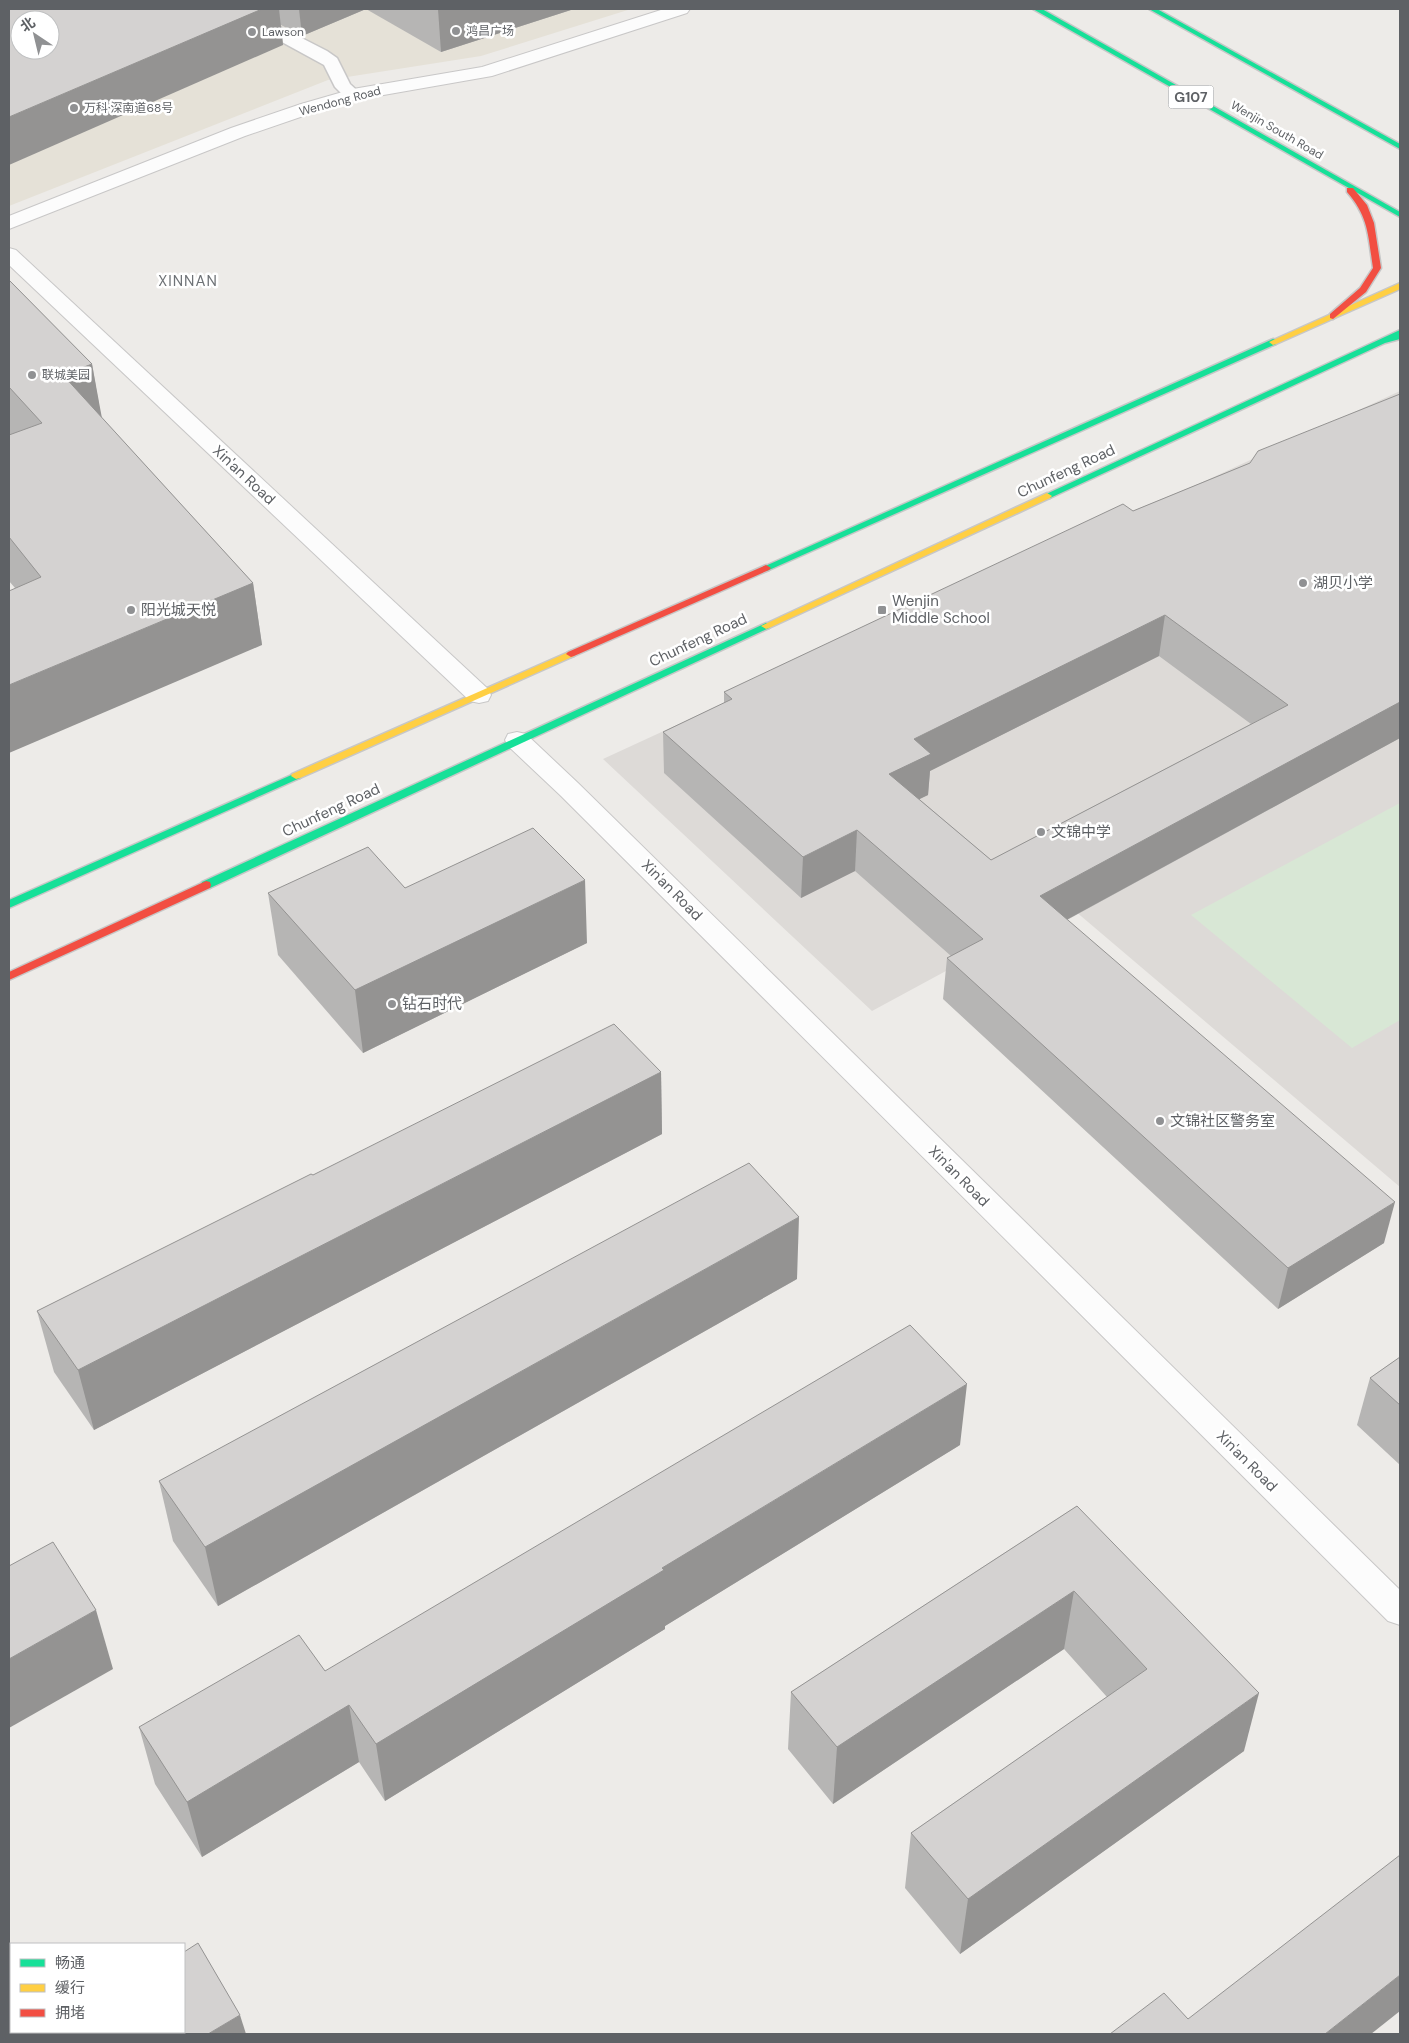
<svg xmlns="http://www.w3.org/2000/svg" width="1409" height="2043" viewBox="0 0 1409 2043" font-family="'DM Sans','Noto Sans SC',sans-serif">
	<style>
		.commercial { fill: #e5e1d7; fill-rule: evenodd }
		.education { fill: #dddad7 }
		.green { fill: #d8e7d5 }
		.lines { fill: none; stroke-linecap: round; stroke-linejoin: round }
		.lane-casing { stroke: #c8c7c7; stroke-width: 3 }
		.street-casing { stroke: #c8c7c7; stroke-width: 2 }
		.fast-casing { stroke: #c7c7c7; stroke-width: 3 }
		.slow-casing { stroke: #c7c7c7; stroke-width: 3 }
		.jam-casing { stroke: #c7c7c7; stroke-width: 3 }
		.lane { fill: #fcfcfc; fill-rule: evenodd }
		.street { fill: #fcfcfc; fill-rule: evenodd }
		.fast { fill: #16e098; fill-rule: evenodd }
		.slow { fill: #ffcf43; fill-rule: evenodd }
		.jam { fill: #f24e42; fill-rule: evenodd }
		.wall { fill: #b6b5b4; fill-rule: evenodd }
		.shaded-wall { fill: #949392 }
		.building { fill: #d4d2d1; stroke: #949392; fill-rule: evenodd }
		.poi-dot { fill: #909193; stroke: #fff; stroke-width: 2 }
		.labels { text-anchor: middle; stroke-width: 5; stroke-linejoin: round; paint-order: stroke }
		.far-poi-label { font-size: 12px; fill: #5e6165; stroke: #fff; text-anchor: start }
		.far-street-label { font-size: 12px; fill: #5e6165; stroke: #fff }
		.shield { fill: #fff; stroke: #8e9093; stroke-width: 1 }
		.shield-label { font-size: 14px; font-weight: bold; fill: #5e6165 }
		.far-quarter-label { font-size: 15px; letter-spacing: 1px; fill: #6f7377; stroke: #fff }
		.street-label { font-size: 15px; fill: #5e6165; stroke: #fff }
		.poi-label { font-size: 15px; fill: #5e6165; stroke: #fff; text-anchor: start }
	</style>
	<rect width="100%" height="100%" fill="#edebe8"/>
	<path class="commercial" d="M9,9h622l-150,47 -153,24 -319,126zM20,20h30v30h-30z"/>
	<polygon class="education" points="1400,391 1400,1187 1068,905 872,1011 603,759"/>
	<polygon class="green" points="1400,803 1400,1020 1352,1048 1191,915"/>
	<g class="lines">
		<defs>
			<polygon id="lane" points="225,9 245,9 327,51 337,58 350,84 362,95 359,99 347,99 335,87 324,65 227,12"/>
			<g id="street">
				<polygon points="664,9 690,9 687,13 492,76 355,100 315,112 245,136 9,229 9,216 231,128 301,104 353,89 482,67"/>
				<polygon points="9,248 16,250 488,689 491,695 488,701 479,703 470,701 9,265"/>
				<polygon points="517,732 526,734 578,783 1400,1590 1400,1625 1388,1621 560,795 508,746 505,740 508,734"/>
			</g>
			<g id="fast">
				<polygon points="1033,9 1042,9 1400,212 1400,217"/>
				<polygon points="1149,9 1157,9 1400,144 1400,149"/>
				<polygon points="1400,330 1400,339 1385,343 1050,498 1044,498 1042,496"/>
				<polygon points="1273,339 1276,340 1276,344 769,570 766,571 761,568"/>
				<polygon points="766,623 771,626 769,628 210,888 202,888 201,885 202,882"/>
				<polygon points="296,773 301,776 300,778 9,908 9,900"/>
			</g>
			<g id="slow">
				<polygon points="1400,283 1400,289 1276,344 1273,345 1269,342"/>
				<polygon points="1047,493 1052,496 1050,498 769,628 766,629 761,626"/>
				<polygon points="571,651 574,652 576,654 574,656 300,778 296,779 291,776 292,774"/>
			</g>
			<g id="jam">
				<path d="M1347,188h6l14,17 7,18 7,45 -15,24 -33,27 -3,-1v-4l30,-26 13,-20c-5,-32 -4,-51 -26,-76z"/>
				<polygon points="766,565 771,568 769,570 574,656 571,657 566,654 568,652"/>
				<polygon points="206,881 210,882 211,885 210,888 9,980 9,972"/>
			</g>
		</defs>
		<use href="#lane" class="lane-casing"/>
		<use href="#street" class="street-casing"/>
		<use href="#fast" class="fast-casing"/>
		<use href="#slow" class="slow-casing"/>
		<use href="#jam" class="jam-casing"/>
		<use href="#lane" class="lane"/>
		<use href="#street" class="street"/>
		<use href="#fast" class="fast"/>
		<use href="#slow" class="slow"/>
		<use href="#jam" class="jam"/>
	</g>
	<g class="wall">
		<polygon points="9,9 366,9 302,36 281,25 283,45"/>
		<polygon points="366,9 574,9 441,52"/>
		<polygon points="9,280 92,364 101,417 253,583 262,645 15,588 9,581"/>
		<path d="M1400,394v344l-333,182 317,323 -106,66 -335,-310 4,-41 4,-2 -96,-85 -54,27 -137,-125 -1,-41 61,-29v-11l409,-181 117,-48zM1159,656l92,68 -260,136 -72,-61 9,-4 2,-24z"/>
		<polygon points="405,888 587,943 363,1053 278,955 268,893"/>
		<polygon points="661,1072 662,1134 94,1430 54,1372 37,1311 313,1175"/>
		<polygon points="797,1279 218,1606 173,1541 159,1481"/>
		<polygon points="1400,1357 1400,1465 1357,1425 1370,1378"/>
		<polygon points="960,1445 665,1626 665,1629 385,1801 359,1762 202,1857 155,1784 139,1727 325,1671"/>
		<polygon points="1077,1506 1244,1751 960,1954 905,1888 911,1833 1107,1697 1064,1649 833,1804 788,1749 791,1692"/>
	</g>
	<g class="shaded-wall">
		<polygon points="262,9 279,9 283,45 9,165 9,117"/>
		<polygon points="299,9 366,9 302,36"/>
		<polygon points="438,9 574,9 441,52"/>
		<polygon points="92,364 103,424 63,375"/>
		<polygon points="253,583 262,645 9,753 9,685"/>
		<polygon points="1165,615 1159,656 930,771 928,795 887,815 889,774 914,739"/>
		<polygon points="1400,702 1400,738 1035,937 1040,896"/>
		<polygon points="857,830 855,871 801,898 803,857"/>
		<polygon points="585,880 587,943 363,1053 355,990"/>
		<polygon points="661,1072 662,1134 94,1430 78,1370"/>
		<polygon points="1395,1202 1384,1243 1278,1309 1288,1268"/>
		<polygon points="799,1217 797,1279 218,1606 205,1547"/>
		<polygon points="967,1384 960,1445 665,1626 665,1629 385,1801 376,1744 662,1568"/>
		<polygon points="1074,1591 1064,1649 833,1804 837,1747"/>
		<polygon points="96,1610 113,1669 9,1728 9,1659"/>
		<polygon points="1259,1693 1244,1751 960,1954 968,1899"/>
		<polygon points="349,1705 359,1762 202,1857 187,1802"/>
		<polygon points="1400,1975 1400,2011 1371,2034 1325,2034"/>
		<polygon points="240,2015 246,2034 208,2034"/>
	</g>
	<g class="building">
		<path d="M9,9h253l-253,108zM20,20h30v30h-30z"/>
		<polygon points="9,280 92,364 63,375 253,583 9,685 9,591 41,577 9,537 9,435 42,423 9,387"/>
		<path d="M1400,394v308l-360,194 355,306 -107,66 -341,-310 36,-19 -126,-109 -54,27 -140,-125 69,-33 -8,-7 399,-188 10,7 117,-48 8,-12zM1165,615l123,90 -297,155 -102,-86 42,-20 -17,-15z"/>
		<polygon points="533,828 585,880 355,990 268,893 368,847 405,888"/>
		<polygon points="614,1024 661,1072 78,1370 37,1311 311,1174 313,1175"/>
		<polygon points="749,1163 799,1217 205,1547 159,1481"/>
		<polygon points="910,1325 967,1384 662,1568 664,1570 376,1744 349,1705 187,1802 139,1727 299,1635 325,1671"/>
		<polygon points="1400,1357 1400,1405 1370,1378"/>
		<polygon points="1077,1506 1259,1693 968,1899 911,1833 1147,1669 1074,1591 837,1747 791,1692"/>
		<polygon points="53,1542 96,1610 9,1659 9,1566"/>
		<polygon points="1400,1855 1400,1975 1325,2034 1110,2034 1164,1993 1188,2019"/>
		<polygon points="198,1943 240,2015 208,2034 45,2034 50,2032 184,2032 184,1952"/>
	</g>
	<g class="poi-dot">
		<circle cx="456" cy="31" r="5"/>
		<circle cx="252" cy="32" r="5"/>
		<circle cx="74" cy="108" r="5"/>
		<circle cx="32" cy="375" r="5"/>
		<circle cx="1303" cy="583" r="5"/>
		<circle cx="131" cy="610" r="5"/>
		<rect x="877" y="605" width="10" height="10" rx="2.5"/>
		<circle cx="1041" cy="832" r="5"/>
		<circle cx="392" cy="1004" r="5"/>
		<circle cx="1160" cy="1121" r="5"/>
	</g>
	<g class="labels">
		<g class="far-poi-label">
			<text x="466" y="35">鸿昌广场</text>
			<text x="262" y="36">Lawson</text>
			<text x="84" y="112">万科·深南道68号</text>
			<text x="42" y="379">联城美园</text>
		</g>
		<g class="far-street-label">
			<text transform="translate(340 101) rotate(-15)" y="4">Wendong Road</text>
			<text transform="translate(1277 130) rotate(30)" y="4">Wenjin South Road</text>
		</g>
		<rect class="shield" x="1168.5" y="85.5" width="45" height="23" rx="4"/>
		<g class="shield-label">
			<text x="1191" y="102">G107</text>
		</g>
		<g class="far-quarter-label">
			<text x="188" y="286">XINNAN</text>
		</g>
		<g class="street-label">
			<text transform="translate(1066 471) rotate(-25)" y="5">Chunfeng Road</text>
			<text transform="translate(244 475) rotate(43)" y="5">Xin'an Road</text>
			<text transform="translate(698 640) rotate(-25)" y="5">Chunfeng Road</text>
			<text transform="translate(331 810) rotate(-25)" y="5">Chunfeng Road</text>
			<text transform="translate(672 890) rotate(45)" y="5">Xin'an Road</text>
			<text transform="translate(959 1176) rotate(45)" y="5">Xin'an Road</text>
			<text transform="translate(1247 1461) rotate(45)" y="5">Xin'an Road</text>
		</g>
		<g class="poi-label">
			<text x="1313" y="588">湖贝小学</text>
			<text x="892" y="606">Wenjin<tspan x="892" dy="17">Middle School</tspan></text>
			<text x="141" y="615">阳光城天悦</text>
			<text x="1051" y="837">文锦中学</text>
			<text x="402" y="1009">钻石时代</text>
			<text x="1170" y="1126">文锦社区警务室</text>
		</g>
	</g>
	<rect width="1409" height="2043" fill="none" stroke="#5e6165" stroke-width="20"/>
	<rect x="10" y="1943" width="175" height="90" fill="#ffffff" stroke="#bfc0c1"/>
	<rect x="20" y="1959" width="25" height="8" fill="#16e098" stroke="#bfc0c1"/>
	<text x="55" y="1968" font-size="15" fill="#5e6165">畅通</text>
	<rect x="20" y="1984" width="25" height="8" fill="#ffcf43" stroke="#bfc0c1"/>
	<text x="55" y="1993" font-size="15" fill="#5e6165">缓行</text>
	<rect x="20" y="2009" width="25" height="8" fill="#f24e42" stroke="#bfc0c1"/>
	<text x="55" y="2018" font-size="15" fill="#5e6165">拥堵</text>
	<g transform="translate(35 35) rotate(325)"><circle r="24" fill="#ffffff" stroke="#bfc0c1"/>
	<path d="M0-4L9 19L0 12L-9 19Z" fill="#909193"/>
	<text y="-8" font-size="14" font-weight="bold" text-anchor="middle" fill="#5e6165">北</text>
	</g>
</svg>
